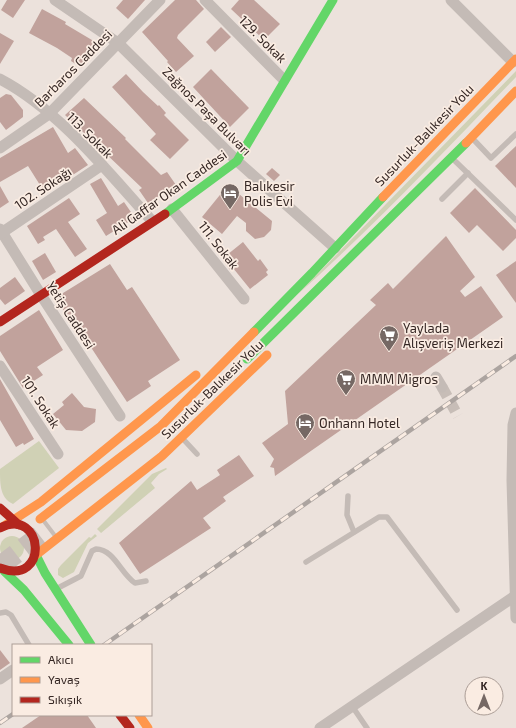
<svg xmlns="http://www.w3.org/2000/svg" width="516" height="728" viewBox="0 0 516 728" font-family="'Exo 2',sans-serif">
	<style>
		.green { fill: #d0d1b5 }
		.building { fill: #c1a29c }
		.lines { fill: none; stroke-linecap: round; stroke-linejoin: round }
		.street-tunnel { stroke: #c7bdb7; stroke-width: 11; stroke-dasharray: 11 5.5; stroke-linecap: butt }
		.highway-tunnel { stroke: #c7bdb7; stroke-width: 20; stroke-dasharray: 20 10; stroke-linecap: butt }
		.lane { stroke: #c4bbb6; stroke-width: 5.5 }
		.street { stroke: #c4bbb6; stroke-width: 11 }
		.fast { stroke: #63d668; stroke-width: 9 }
		.slow { stroke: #ff974d; stroke-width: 9 }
		.jam { stroke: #b3261e; stroke-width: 9 }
		.rail-casing { stroke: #aca4a0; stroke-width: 4.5 }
		.rail { stroke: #faece2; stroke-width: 3; stroke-dasharray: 9; stroke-linecap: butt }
		.labels { text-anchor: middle; stroke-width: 3.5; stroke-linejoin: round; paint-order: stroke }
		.street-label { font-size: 13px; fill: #352724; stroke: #faece2 }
		.poi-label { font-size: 13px; fill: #352724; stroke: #faece2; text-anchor: start }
	</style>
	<rect width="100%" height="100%" fill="#ece2dc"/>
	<g class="green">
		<path d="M516,71v6c-71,74 -142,149 -219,218z"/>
		<path d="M39,441l20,27 -46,36c-13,-6 -13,-19 -13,-35z"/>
		<polygon points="166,468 167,469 159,474 151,483 155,488 101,533 97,529 152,474"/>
		<polygon points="95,534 97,536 88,543 74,572 63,578 58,575 58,569 61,565 89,537 91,538"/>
		<circle cx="12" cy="548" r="12"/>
	</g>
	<g class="building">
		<polygon points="7,0 25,0 13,18 1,10"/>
		<polygon points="123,0 145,0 128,19 116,8"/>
		<polygon points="175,0 196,0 204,9 178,35 177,38 194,56 176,72 167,62 168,61 142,32"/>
		<polygon points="239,0 254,0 280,24 264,40 231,9"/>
		<polygon points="42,9 66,22 65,24 97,43 82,68 71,61 72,58 57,48 29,33"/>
		<polygon points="221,27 231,37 215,52 206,42"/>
		<polygon points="0,33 14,41 0,64"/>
		<polygon points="211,69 249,108 230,127 193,87"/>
		<polygon points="126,74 143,92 158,106 159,105 166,113 164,115 189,140 170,159 150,140 156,134 112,87"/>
		<polygon points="6,94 11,95 23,110 23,117 6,130 0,122 0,98"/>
		<polygon points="84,98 126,138 125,139 161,175 167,172 176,185 148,203 139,190 142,188 65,115"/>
		<polygon points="53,127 68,153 75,148 88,165 45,193 28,166 0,182 0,158"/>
		<polygon points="516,146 516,188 495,166"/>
		<polygon points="272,168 280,175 274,181 266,174"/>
		<polygon points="101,178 118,206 124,202 135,218 106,236 96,220 107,213 90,184"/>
		<polygon points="228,185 272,221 271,230 264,237 255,239 246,231 246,223 237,216 222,234 202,217"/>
		<polygon points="0,186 9,202 0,208"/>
		<polygon points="475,188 516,230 516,238 503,251 477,225 469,233 450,213"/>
		<polygon points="69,198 80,214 68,222 87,249 75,257 56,229 43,237 45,240 38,244 27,226"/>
		<polygon points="446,236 475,277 460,291 465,297 481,286 503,317 275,476 274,468 270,467 274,459 262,443 288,424 285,391 376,305 370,300 388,283 393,289"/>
		<polygon points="243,242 258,261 260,259 268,270 266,272 268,275 250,289 233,268 230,270 222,259"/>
		<polygon points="45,253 56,272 43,280 32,261"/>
		<polygon points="516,261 516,303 496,275"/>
		<polygon points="110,264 127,290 132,287 180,360 148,381 151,386 127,402 69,314 67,315 55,298"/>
		<polygon points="15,277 25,291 5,305 0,299 0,288"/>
		<polygon points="39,310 63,350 37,367 43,375 23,388 0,351 0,336"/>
		<polygon points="0,379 34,439 24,445 23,443 16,447 0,420"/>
		<polygon points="72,393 84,407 96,409 95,422 82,431 66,430 53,414 64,405 62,402"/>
		<polygon points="239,455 254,476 223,497 226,501 203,518 211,528 140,574 119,543 191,481 197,490 220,475 217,470"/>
		<polygon points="0,650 10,663 0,670"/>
		<polygon points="41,715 87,715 96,728 22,728"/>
	</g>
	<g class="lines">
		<polyline class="street-tunnel" points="442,387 458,416"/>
		<polyline class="highway-tunnel" points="0,566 51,527"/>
		<g class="lane">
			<polyline points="474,140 491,158 516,134"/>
			<polyline points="454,160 516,220"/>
			<polyline points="442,199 468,173"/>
			<polyline points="184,440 197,454"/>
			<polyline points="348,496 347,515 354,532"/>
			<polyline points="306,562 379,517 387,517 457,610"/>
			<path d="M56,589l25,-13 11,-25 4,-2c18,0 25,25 39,34l11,-2"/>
			<polyline points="0,613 6,612 11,615 29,645"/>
			<polyline points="352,706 367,728"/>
		</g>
		<g class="street">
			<polyline points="55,0 118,43 237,161 335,248"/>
			<polyline points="205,0 284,80"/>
			<polyline points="451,0 513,62"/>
			<path d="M0,79c59,31 107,92 152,142"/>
			<polyline points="0,148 49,114 160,0"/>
			<polyline points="172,209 244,299"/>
			<polyline points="0,229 41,295 120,416"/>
			<polyline points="0,234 102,165"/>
			<polyline points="0,366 58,454"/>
			<polyline points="436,377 442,387"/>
			<polyline points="516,413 513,425 512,480 516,618"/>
			<polyline points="0,679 13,670"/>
			<polyline points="320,728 515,596"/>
		</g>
		<g class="fast">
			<polyline points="165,214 237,161 333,0"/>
			<polyline points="254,332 312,273 383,197"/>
			<polyline points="247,359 466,143"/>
			<polyline points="36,555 45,573 91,645"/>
			<polyline points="4,571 24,590 69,645"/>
		</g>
		<g class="slow">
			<polyline points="466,143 516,91"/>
			<polyline points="383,197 516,59"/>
			<polyline points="40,519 161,426 254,332"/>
			<polyline points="4,526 41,502 196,375"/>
			<polyline points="36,555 162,456 267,355"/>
			<polyline points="139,715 148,728"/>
		</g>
		<g class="jam">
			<polyline points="0,322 165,214"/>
			<polyline points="0,508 19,525"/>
			<path d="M0,528c44,-22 50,59 0,40"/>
			<polyline points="120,715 130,728"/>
		</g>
		<defs>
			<g id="rail">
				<polyline points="104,645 516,356"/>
				<polyline points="0,723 13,714"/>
			</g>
		</defs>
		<use href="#rail" class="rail-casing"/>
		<use href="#rail" class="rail"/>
	</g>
	<defs>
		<symbol id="hotel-pin" viewBox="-11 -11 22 30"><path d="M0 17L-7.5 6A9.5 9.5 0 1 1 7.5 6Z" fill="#756864" stroke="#faece2"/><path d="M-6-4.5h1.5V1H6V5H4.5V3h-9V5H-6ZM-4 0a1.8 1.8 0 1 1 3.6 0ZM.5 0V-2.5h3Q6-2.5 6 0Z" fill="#fff"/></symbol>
		<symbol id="supermarket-pin" viewBox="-11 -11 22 30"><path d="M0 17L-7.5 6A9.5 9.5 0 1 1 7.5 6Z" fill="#756864" stroke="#faece2"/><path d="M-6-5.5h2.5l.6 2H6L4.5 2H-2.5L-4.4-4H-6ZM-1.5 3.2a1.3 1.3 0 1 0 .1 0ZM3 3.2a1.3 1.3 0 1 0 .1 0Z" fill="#fff"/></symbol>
	</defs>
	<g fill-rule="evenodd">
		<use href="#hotel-pin" x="219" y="182" width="22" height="30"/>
		<use href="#supermarket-pin" x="378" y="324" width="22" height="30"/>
		<use href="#supermarket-pin" x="335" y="368" width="22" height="30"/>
		<use href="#hotel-pin" x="294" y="412" width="22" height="30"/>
	</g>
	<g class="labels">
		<g class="street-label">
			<text transform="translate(263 39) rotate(45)" y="5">129. Sokak</text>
			<text transform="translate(73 68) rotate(-45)" y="5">Barbaros Caddesi</text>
			<text transform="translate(207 111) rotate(45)" y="5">Zağnos Paşa Bulvarı</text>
			<text transform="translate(90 135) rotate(45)" y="5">113. Sokak</text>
			<text transform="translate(424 135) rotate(-46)" y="5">Susurluk-Balıkesir Yolu</text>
			<text transform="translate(43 188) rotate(-34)" y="5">102. Sokağı</text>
			<text transform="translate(169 192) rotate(-35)" y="5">Ali Gaffar Okan Caddesi</text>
			<text transform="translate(219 245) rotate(52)" y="5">111. Sokak</text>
			<text transform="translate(71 315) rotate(57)" y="5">Yetiş Caddesi</text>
			<text transform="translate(212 389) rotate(-44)" y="5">Susurluk-Balıkesir Yolu</text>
			<text transform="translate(41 402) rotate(57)" y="5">101. Sokak</text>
		</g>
		<g class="poi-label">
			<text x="244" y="191">Balıkesir<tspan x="244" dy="15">Polis Evi</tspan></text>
			<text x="403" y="333">Yaylada<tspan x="403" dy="15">Alışveriş Merkezi</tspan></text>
			<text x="360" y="384">MMM Migros</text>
			<text x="319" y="428">Onhann Hotel</text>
		</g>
	</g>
	<rect x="12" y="644" width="140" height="72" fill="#faece2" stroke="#ab9d96"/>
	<rect x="20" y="657" width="20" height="6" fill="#63d668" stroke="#ab9d96"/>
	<text x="48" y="664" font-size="12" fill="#352724">Akıcı</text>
	<rect x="20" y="677" width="20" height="6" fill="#ff974d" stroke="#ab9d96"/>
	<text x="48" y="684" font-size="12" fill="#352724">Yavaş</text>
	<rect x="20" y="697" width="20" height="6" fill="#b3261e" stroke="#ab9d96"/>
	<text x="48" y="704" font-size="12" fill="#352724">Sıkışık</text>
	<g transform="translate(484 696)"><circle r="19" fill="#faece2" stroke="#ab9d96"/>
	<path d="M0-3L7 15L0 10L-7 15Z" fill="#756864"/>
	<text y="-6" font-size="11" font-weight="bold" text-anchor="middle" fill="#352724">K</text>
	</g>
</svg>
